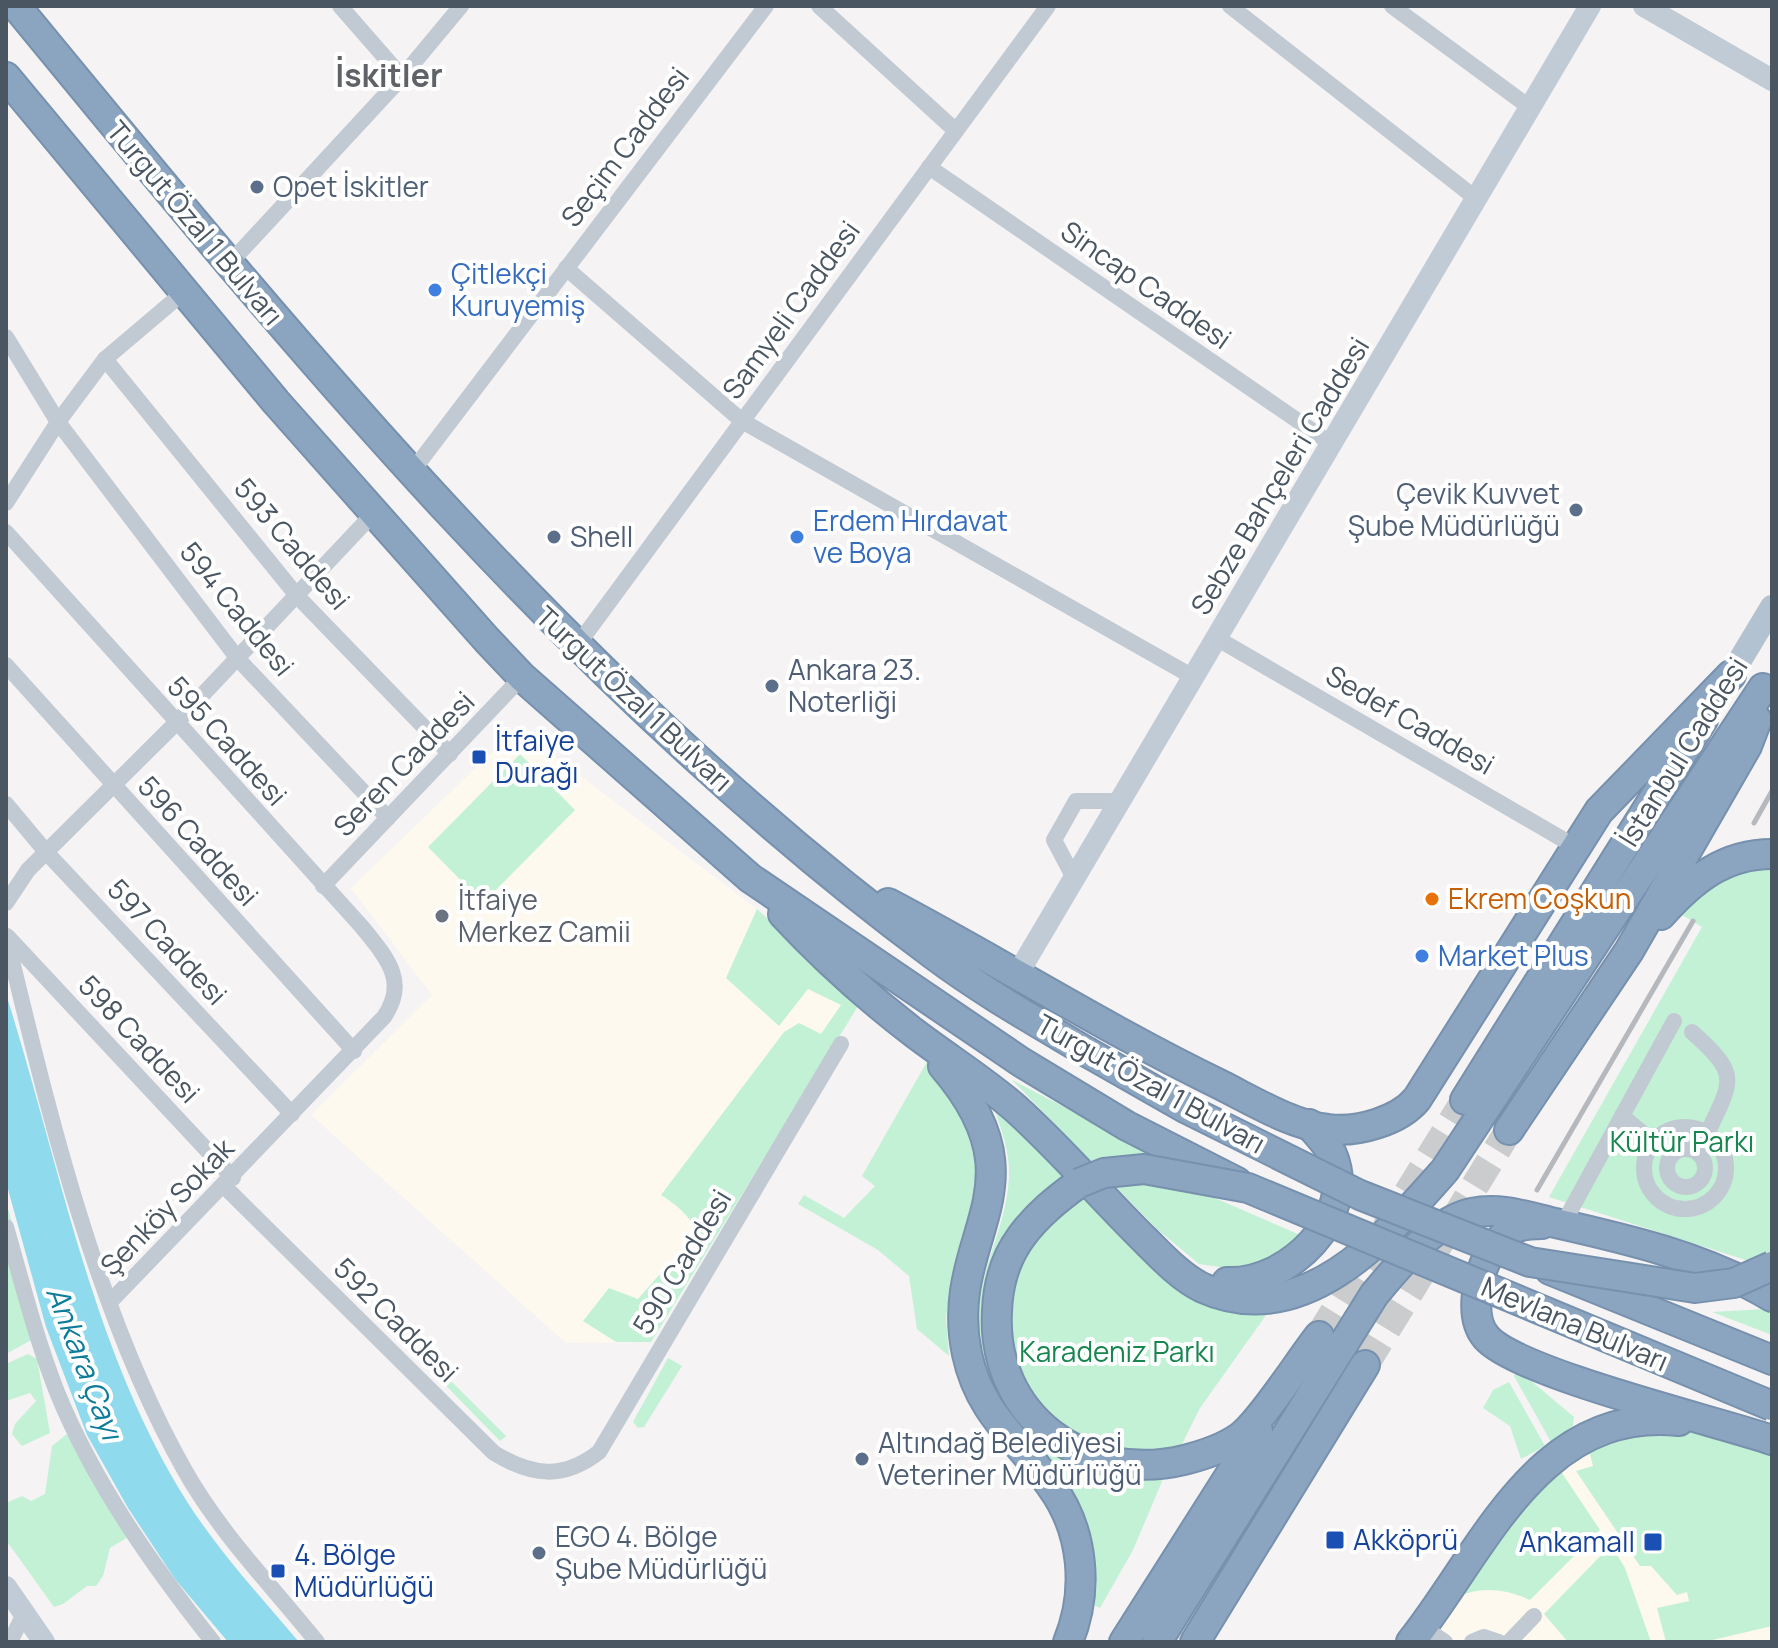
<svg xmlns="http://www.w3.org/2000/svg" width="1778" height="1648" viewBox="0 0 1778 1648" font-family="Manrope,sans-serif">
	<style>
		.commercial { fill: #fdf9ef }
		.green { fill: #c3f1d5 }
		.water { fill: #90daee }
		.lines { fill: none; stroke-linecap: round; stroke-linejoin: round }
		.highway-tunnel { stroke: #caccce; stroke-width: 28; stroke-dasharray: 28 14; stroke-linecap: butt }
		.highway-casing { stroke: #7690ad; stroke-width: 32 }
		.street { stroke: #c1cad2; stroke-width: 16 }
		.secondary { stroke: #c1cbd6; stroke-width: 22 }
		.primary { stroke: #b3c2d1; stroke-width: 24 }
		.highway { stroke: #8ba5c1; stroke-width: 28 }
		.rail { stroke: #b5b8bd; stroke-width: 5 }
		.highway-bridge-casing { stroke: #7690ad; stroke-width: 32; stroke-linecap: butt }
		.highway-bridge { stroke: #8ba5c1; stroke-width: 28 }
		.service-dot { fill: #5c6f8a; stroke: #fff; stroke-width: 3 }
		.shop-dot { fill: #3f7fe0; stroke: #fff; stroke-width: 3 }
		.transit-dot { fill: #1a4fb4; stroke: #fff; stroke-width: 3 }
		.food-dot { fill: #e8710a; stroke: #fff; stroke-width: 3 }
		.worship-dot { fill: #6b7280; stroke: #fff; stroke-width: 3 }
		.labels { text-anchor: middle; stroke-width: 8; stroke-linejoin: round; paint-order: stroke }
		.street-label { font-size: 28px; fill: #4a5661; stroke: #fff }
		.service-label { font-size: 28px; fill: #4e5e75; stroke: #fff; text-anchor: start }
		.shop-label { font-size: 28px; fill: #366cbe; stroke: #fff; text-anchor: start }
		.transit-label { font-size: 28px; fill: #164399; stroke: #fff; text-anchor: start }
		.food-label { font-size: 28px; fill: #c56008; stroke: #fff; text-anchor: start }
		.worship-label { font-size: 28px; fill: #5b616d; stroke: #fff; text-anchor: start }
		.park-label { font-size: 28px; fill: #17864f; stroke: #fff }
		.water-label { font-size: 30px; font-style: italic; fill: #0c7c9b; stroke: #fff }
		.quarter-label { font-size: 32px; font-weight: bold; fill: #5f6368; stroke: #fff }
	</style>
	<rect width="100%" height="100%" fill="#f5f3f3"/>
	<g class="commercial">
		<polygon points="517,728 757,909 860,1003 651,1342 566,1343 311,1115 432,995 351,888"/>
		<polygon points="1589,1450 1772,1455 1772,1642 1429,1642 1452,1599 1533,1489"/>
	</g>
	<g class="green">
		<polygon points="520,754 575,810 483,903 428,847"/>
		<polygon points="1772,865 1772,1251 1755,1263 1549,1197 1702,927 1679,913 1722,876"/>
		<path d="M757,909l103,94 -209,339h-35l-33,-21 26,-33 29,11 22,-25c63,-12 43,-53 1,-79l123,-163 15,-9 22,11 20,-29 -33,-16 -29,37 -53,-48z"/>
		<polygon points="928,1060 958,1097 976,1158 978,1188 972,1219 950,1285 946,1318 949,1356 917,1329 909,1276 878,1250 798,1204 804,1195 844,1218 875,1186 862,1176"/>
		<polygon points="1012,1080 1158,1156 1217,1199 1300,1235 1263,1266 1234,1269 1199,1264 1157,1229"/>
		<path d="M993,1105l74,72 -82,147 88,138 41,13 52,-3 -33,78 -33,58 -7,-3c22,-132 -91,-149 -113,-251 -14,-69 26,-113 29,-178 1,-24 -8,-48 -16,-71z"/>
		<path d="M1086,1191l45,49 138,71 -69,97 -18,36 -5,3c-131,27 -212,-110 -139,-218 11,-14 34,-27 48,-38z"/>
		<polygon points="6,1202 44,1333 6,1354"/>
		<polygon points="1765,1309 1772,1313 1772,1335 1712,1312"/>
		<polygon points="422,1352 506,1436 500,1441 418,1357"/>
		<polygon points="28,1354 37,1359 50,1433 22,1446 12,1434 15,1424 36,1401 30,1393 6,1401 6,1364"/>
		<polygon points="668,1358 682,1366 644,1427 638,1428 633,1422"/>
		<polygon points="1518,1370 1574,1417 1573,1426 1551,1442 1514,1376"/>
		<polygon points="1509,1382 1545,1446 1521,1459 1510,1426 1483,1408 1493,1390"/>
		<polygon points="1682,1429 1733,1440 1772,1455 1772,1626 1704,1642 1666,1642 1657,1608 1689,1601 1687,1592 1677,1595 1651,1566 1640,1566 1576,1471 1593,1466 1589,1450 1619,1437"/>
		<path d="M67,1434c25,31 37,70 61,103l-18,11 -7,28 -7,10h-9l-24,18 -9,3 -48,-67v-37l16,-7 9,5 14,-7 7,-48z"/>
		<path d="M1558,1467l42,63 -70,70c-27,-12 -51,-14 -78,-1l40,-63z"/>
		<polygon points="1611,1545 1625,1568 1651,1642 1568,1642 1544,1614"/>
	</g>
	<path class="water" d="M6,994c54,170 85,354 180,506 33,52 74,96 113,142h-71l-53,-63 -47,-71 -41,-73 -41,-108 -40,-145z"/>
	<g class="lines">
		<g class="highway-tunnel">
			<polyline points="1319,1336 1465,1100"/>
			<polyline points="1365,1365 1509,1130"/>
		</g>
		<defs>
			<g id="highway">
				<path d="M16,6c280,341 561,684 918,949 48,36 101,66 153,97"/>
				<polyline points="6,77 276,402 487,640 522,677 750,878 1021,1062 1127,1126 1237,1182"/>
				<path d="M888,903c112,59 219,127 333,182 32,16 71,40 107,44 29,4 71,-8 89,-30l182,-288 132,-136"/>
				<path d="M783,914c40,43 83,82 130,118 34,26 70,48 102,76 47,42 87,90 132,134 16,16 35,36 56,46 100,45 183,-51 242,-118l318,-482"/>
				<path d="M1661,915c31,-35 63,-61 111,-61"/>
				<path d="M943,1066c106,123 -1,170 24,288 13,61 51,84 84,132 33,45 38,105 17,156"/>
				<polyline points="1465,1100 1703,720"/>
				<polyline points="1509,1130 1629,951 1747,746 1757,720"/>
				<path d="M1079,1183c-22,16 -42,32 -58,54 -16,22 -23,47 -24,74 -6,105 88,173 187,149 20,-5 39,-11 56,-23 21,-15 60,-77 79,-101"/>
				<path d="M1542,1224c-26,0 -36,5 -50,26 -14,21 -24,66 -6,87 30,36 230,84 286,103"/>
				<polyline points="1550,1270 1772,1360"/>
				<path d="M1227,1282c60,3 132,-65 105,-128 -5,-11 -16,-21 -23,-30"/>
				<polyline points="1124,1642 1258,1431"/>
				<path d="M1157,1642l217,-347c24,-29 60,-74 98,-82 27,-6 54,3 79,9 76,17 154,35 221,75"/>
				<polyline points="1195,1642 1365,1365"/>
				<path d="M1411,1642c72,-90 127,-236 268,-221"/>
			</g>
		</defs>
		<use href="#highway" class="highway-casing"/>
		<g class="street">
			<polyline points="340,6 402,77"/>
			<polyline points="819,6 956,131"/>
			<polyline points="1230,6 1478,200"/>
			<polyline points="1392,6 1532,109"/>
			<polyline points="929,167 1333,445"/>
			<polyline points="228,265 402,77 461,6"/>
			<polyline points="566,268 742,421 1195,678"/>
			<polyline points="6,337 58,422 238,659 388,818"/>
			<polyline points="105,359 298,597 450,754"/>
			<polyline points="411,473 766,6"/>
			<polyline points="6,503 58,422 105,359 184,292"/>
			<path d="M6,532l356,395c24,30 47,54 22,90l-274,285"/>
			<polyline points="1218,639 1576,847"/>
			<polyline points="576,647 1048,6"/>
			<polyline points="6,665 354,1051"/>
			<polyline points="6,804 47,853 292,1114"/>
			<polyline points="1074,878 1054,840 1076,801 1121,801"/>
			<polyline points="323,886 522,677"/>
			<polyline points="6,903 28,870 176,723 373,514"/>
			<path d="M6,936c42,174 90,377 178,533 35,63 88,117 133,173"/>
			<polyline points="7,936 233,1178"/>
			<path d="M1692,1032c48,43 41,47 15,102"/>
			<polyline points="1622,1116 1653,1142"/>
			<circle cx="1685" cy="1168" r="41"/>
			<circle cx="1686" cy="1168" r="19"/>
			<path d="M225,1187l269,266c38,23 69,27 105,-1l242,-408"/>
			<polyline points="1563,1224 1674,1021"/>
			<path d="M6,1227c16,55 30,112 51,165 37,91 95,173 156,250"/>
			<polyline points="1423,1627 1445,1642"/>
			<polyline points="10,1642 24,1614"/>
			<polyline points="1472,1642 1484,1637 1499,1642"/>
			<polyline points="1509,1642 1534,1616"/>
		</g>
		<g class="secondary">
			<polyline points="1644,6 1772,80"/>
			<polyline points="1017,975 1590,6"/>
			<polyline points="6,1587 44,1642"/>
		</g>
		<polyline class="primary" points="1731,675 1772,607"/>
		<use href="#highway" class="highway"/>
		<g class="rail">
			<polyline points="1754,823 1772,791"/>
			<polyline points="1537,1190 1693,921"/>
		</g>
		<defs>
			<g id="highway-bridge">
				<polyline points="1087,1052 1187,1109 1360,1195 1530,1262 1695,1288 1734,1283 1772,1266"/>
				<polyline points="1079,1183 1104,1173 1144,1169 1248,1188 1772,1406"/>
			</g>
		</defs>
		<use href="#highway-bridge" class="highway-bridge-casing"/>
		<use href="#highway-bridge" class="highway-bridge"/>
	</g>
	<g class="service-dot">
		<circle cx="257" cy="187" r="8"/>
		<circle cx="1576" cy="510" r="8"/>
		<circle cx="554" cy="537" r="8"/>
		<circle cx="772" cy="686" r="8"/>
		<circle cx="862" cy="1459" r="8"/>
		<circle cx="539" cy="1553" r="8"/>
	</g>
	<g class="shop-dot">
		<circle cx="435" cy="290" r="8"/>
		<circle cx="797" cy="537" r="8"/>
		<circle cx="1422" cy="956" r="8"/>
	</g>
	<g class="transit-dot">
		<rect x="471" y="749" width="16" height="16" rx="4"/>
		<rect x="1325" y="1530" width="20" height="20" rx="4"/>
		<rect x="1643" y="1532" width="20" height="20" rx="4"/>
		<rect x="270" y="1563" width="16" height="16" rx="4"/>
	</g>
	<circle class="food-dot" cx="1432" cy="899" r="8"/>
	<circle class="worship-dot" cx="442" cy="916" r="8"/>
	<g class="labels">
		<g class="street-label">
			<text transform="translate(625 147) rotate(-53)" y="10">Seçim Caddesi</text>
			<text transform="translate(195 223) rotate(50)" y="10">Turgut Özal 1 Bulvarı</text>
			<text transform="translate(1146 285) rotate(35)" y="10">Sincap Caddesi</text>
			<text transform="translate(791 310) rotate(-54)" y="10">Samyeli Caddesi</text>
			<text transform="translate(1280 476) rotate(-59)" y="10">Sebze Bahçeleri Caddesi</text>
			<text transform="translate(292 544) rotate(50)" y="10">593 Caddesi</text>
			<text transform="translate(237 609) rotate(51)" y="10">594 Caddesi</text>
			<text transform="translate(634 699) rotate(43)" y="10">Turgut Özal 1 Bulvarı</text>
			<text transform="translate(1410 720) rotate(30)" y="10">Sedef Caddesi</text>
			<text transform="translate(227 741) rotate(48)" y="10">595 Caddesi</text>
			<text transform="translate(1683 752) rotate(-58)" y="10">İstanbul Caddesi</text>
			<text transform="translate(404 764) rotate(-46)" y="10">Seren Caddesi</text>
			<text transform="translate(198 841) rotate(48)" y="10">596 Caddesi</text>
			<text transform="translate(167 942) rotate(47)" y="10">597 Caddesi</text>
			<text transform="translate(139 1039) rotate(47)" y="10">598 Caddesi</text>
			<text transform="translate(1151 1084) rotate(29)" y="10">Turgut Özal 1 Bulvarı</text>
			<text transform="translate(167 1207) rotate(-46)" y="10">Şenköy Sokak</text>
			<text transform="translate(682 1262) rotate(-59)" y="10">590 Caddesi</text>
			<text transform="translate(396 1320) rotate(45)" y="10">592 Caddesi</text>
			<text transform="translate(1575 1324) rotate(23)" y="10">Mevlana Bulvarı</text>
		</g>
		<g class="service-label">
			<text x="273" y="197">Opet İskitler</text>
			<text x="1560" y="504" text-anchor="end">Çevik Kuvvet<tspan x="1560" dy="32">Şube Müdürlüğü</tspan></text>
			<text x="570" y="547">Shell</text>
			<text x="788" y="680">Ankara 23.<tspan x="788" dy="32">Noterliği</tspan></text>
			<text x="878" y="1453">Altındağ Belediyesi<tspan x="878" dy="32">Veteriner Müdürlüğü</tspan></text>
			<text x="555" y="1547">EGO 4. Bölge<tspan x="555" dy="32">Şube Müdürlüğü</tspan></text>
		</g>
		<g class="shop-label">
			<text x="451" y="284">Çitlekçi<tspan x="451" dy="32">Kuruyemiş</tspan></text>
			<text x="813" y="531">Erdem Hırdavat<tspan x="813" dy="32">ve Boya</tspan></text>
			<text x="1438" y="966">Market Plus</text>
		</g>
		<g class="transit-label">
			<text x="495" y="751">İtfaiye<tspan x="495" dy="32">Durağı</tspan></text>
			<text x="1353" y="1550">Akköprü</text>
			<text x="1635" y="1552" text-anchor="end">Ankamall</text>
			<text x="294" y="1565">4. Bölge<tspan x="294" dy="32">Müdürlüğü</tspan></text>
		</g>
		<g class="food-label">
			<text x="1448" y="909">Ekrem Coşkun</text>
		</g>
		<g class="worship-label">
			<text x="458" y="910">İtfaiye<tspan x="458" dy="32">Merkez Camii</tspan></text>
		</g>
		<g class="park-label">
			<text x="1682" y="1152">Kültür Parkı</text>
			<text x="1117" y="1362">Karadeniz Parkı</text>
		</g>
		<g class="water-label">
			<text transform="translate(84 1363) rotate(69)" y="10">Ankara Çayı</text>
		</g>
		<g class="quarter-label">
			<text x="389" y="87">İskitler</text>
		</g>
	</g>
	<rect width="1778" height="1648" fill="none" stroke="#4a5661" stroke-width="16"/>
</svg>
